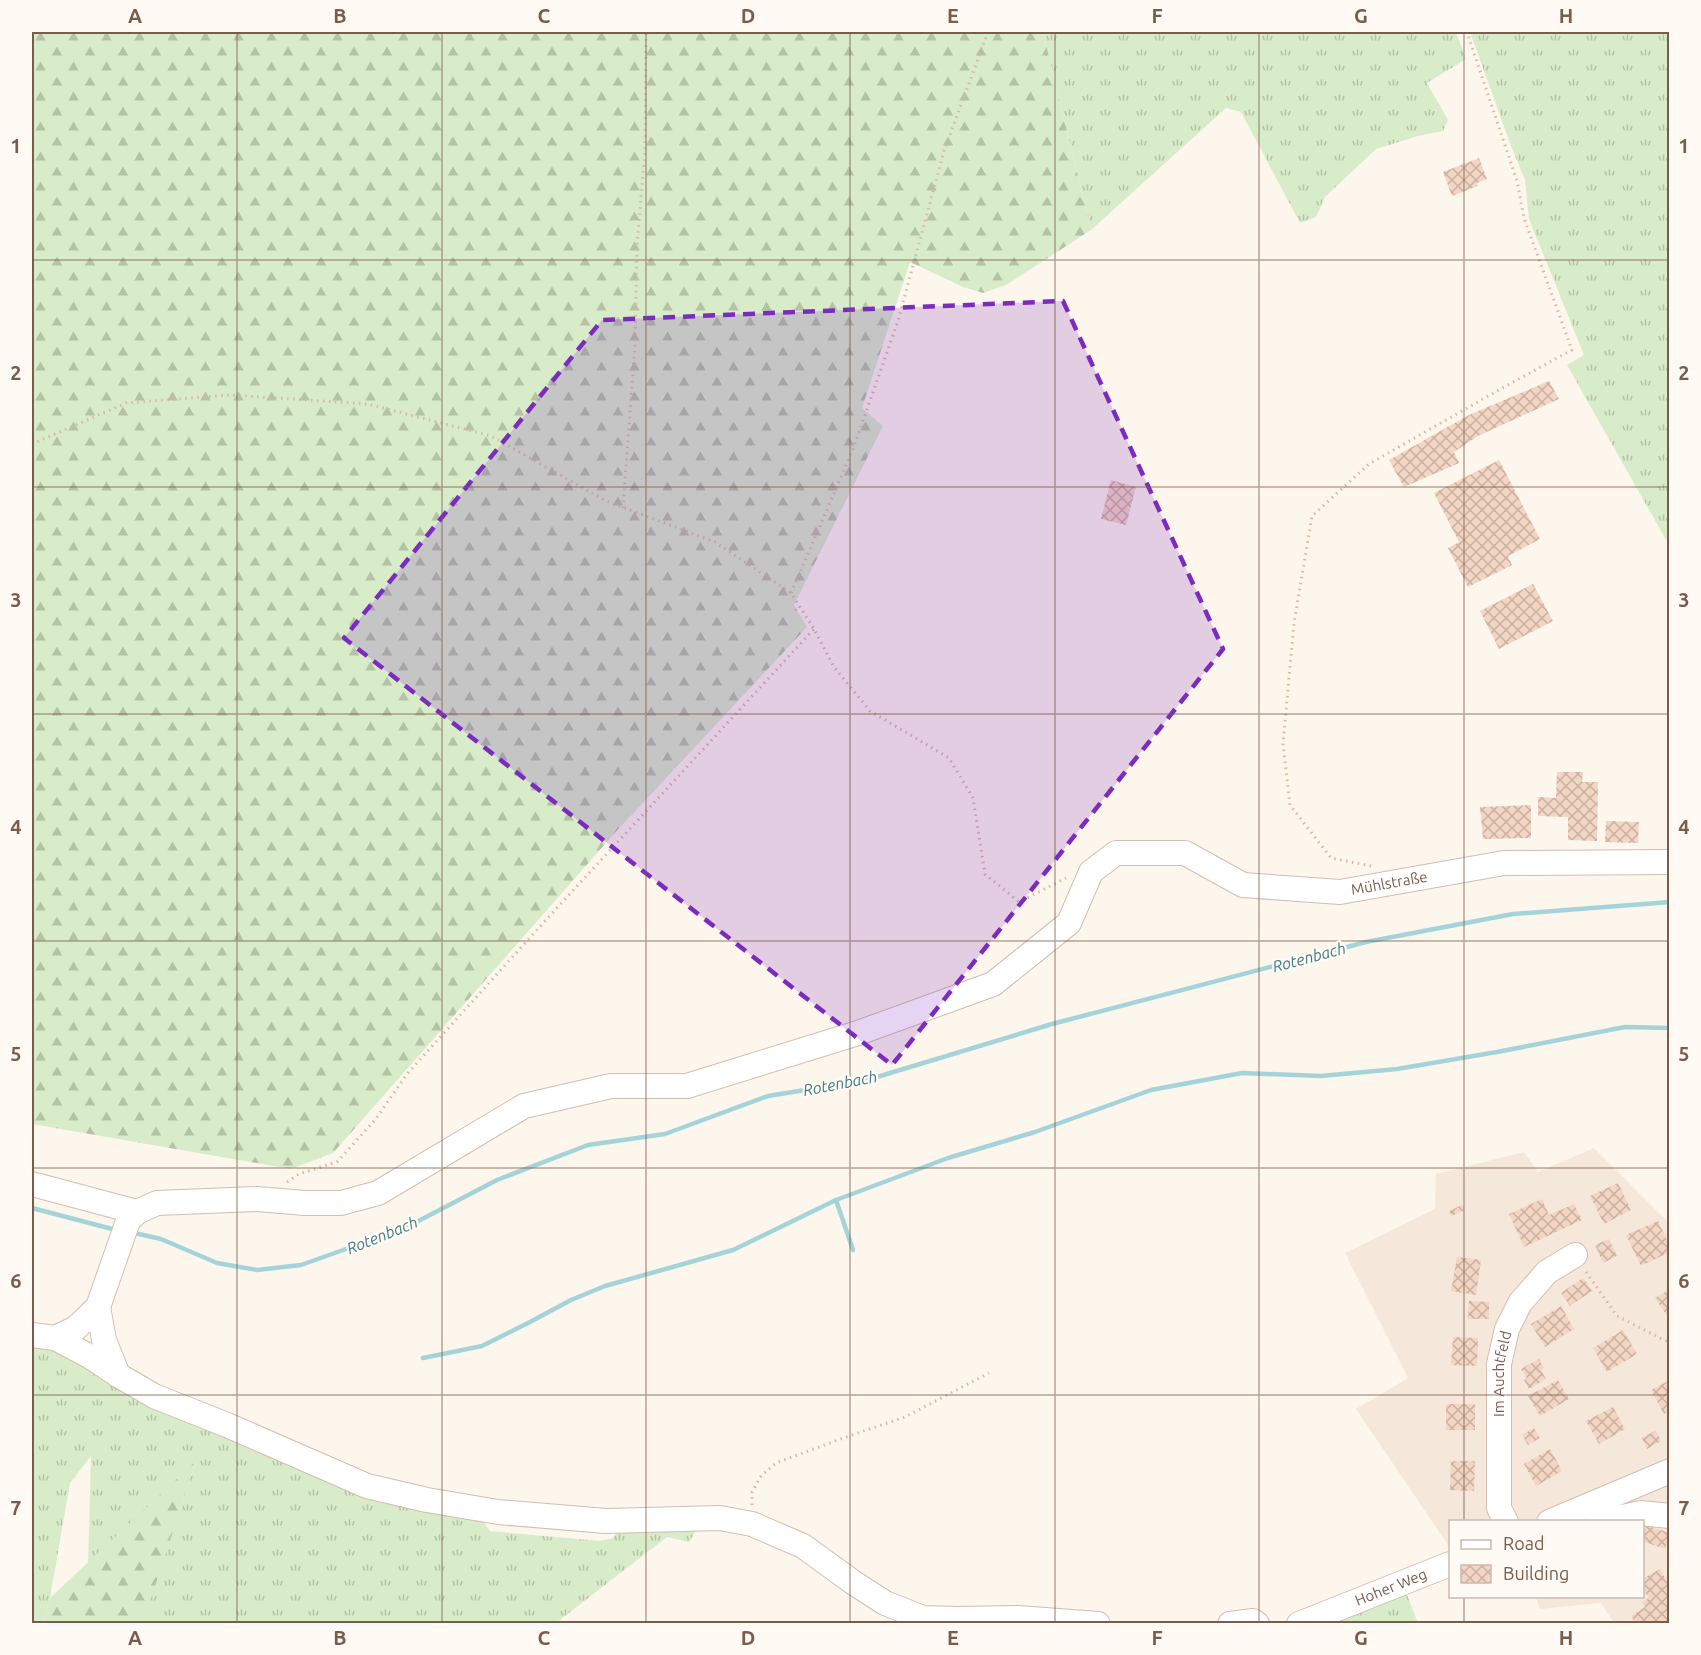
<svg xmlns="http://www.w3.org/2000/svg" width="1701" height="1655" viewBox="0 0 1701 1655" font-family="Ubuntu,sans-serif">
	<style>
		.residential { fill: #f5e8da }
		.grass { fill: url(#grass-tufts) }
		.forest { fill: url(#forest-firs) }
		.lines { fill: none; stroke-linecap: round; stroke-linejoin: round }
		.stream { stroke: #a5d3da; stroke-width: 4.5 }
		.building { fill: url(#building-cross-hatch) }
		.minor-casing { stroke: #d1beb0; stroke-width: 26 }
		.path { stroke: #d9b8a5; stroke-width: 3; stroke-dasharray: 1.5 4.5; stroke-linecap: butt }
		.minor { stroke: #fff; stroke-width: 24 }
		.marked { fill: #7b2cbf; fill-opacity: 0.2; stroke: #7b2cbf; stroke-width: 4.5; stroke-dasharray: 12 8; stroke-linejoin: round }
		.grid { fill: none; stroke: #7a5c4d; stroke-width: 1.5; stroke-opacity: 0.55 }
		.labels { text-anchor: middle; stroke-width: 4.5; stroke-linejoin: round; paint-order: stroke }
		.street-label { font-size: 15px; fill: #7a5c4d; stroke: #fffaf3 }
		.water-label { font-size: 16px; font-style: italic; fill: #437c86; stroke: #fffaf3 }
		.neatline { fill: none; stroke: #7a5c4d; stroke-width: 2 }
		.grid-label { font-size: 20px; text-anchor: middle; font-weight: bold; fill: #7a5c4d }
	</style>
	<defs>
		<pattern id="grass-tufts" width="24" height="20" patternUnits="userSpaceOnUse" patternTransform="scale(1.5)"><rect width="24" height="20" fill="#d8ecc9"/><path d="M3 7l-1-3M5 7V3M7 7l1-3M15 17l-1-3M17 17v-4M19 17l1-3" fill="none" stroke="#b4c2a5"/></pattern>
		<pattern id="forest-firs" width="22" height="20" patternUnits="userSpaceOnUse" patternTransform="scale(1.5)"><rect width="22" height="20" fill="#d8ecc9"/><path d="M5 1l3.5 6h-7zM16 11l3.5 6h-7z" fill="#b4c2a5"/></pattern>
		<pattern id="building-cross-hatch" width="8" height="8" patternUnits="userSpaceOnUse" patternTransform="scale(1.5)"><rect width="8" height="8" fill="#f3d5c3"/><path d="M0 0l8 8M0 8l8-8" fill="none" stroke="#cab0a1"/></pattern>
	</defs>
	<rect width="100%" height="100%" fill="#fdf6ec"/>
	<polygon class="residential" points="1594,1148 1669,1223 1669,1623 1614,1623 1601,1603 1540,1609 1536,1597 1642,1596 1642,1522 1450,1522 1450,1548 1356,1409 1408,1378 1345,1253 1435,1209 1436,1174 1524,1152 1538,1172"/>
	<g class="grass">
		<polygon points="1043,32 1456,32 1466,59 1427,83 1448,120 1443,131 1418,136 1376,149 1325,197 1316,217 1300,223 1241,112 1226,108 1091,230"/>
		<polygon points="1470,32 1669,32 1669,545 1567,365 1584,355 1529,219 1525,180 1511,146"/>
		<polygon points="32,1345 44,1345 112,1382 480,1517 490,1531 600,1541 613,1538 621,1524 701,1523 689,1542 667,1537 556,1623 142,1623 196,1462 88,1563 91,1456 70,1483 50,1598 43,1623 32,1624"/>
		<polygon points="1405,1590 1418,1623 1322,1624"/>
	</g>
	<g class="forest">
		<polygon points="32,32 1043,32 1091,230 1006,285 983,293 963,287 910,262 862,408 883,426 794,605 807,627 613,835 333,1153 291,1169 32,1124"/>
		<polygon points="196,1461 143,1623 43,1623 50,1598"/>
	</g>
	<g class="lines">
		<g class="stream">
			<polyline points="836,1200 853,1250"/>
			<polyline points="32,1208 116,1230"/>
			<polyline points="130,1232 161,1239 217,1263 257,1270 301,1265 405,1228 497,1180 588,1145 665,1134 768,1096 867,1080 1052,1024 1366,942 1513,914 1670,902"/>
			<polyline points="423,1358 482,1346 530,1322 571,1300 605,1286 733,1250 836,1200 948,1158 1035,1132 1151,1090 1242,1073 1321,1076 1397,1069 1497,1052 1625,1027 1670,1028"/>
		</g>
	</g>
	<g class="building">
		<polygon points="1479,158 1487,179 1477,183 1478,186 1452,196 1443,172"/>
		<polygon points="1549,381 1559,399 1478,436 1454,452 1459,463 1404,487 1389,460 1469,415"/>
		<polygon points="1499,460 1540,539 1508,556 1512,565 1468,587 1448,548 1459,542 1434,493"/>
		<polygon points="1111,480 1136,487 1126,525 1101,519"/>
		<polygon points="1533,584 1553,621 1499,649 1480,611"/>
		<polygon points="1557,772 1583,772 1582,782 1598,782 1597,841 1568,840 1568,817 1538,816 1538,797 1556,798"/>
		<polygon points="1531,805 1531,838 1483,839 1480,807"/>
		<polygon points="1606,821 1639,822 1638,843 1605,842"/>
		<polygon points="1618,1183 1631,1210 1604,1224 1590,1196"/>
		<polygon points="1542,1199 1549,1215 1574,1204 1582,1220 1524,1247 1509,1214"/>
		<polygon points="1462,1205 1465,1210 1452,1216 1449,1211"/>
		<polygon points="1658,1221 1670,1246 1670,1252 1641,1266 1626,1235"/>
		<polygon points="1609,1239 1617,1256 1603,1263 1595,1245"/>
		<polygon points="1457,1257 1481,1260 1476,1295 1451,1291"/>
		<polygon points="1583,1278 1592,1291 1570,1306 1561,1293"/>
		<polygon points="1670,1289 1670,1320 1655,1298"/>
		<polygon points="1469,1301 1489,1302 1489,1319 1468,1319"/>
		<polygon points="1561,1306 1574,1329 1545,1347 1531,1324"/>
		<polygon points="1623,1330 1637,1354 1607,1372 1593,1348"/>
		<polygon points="1453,1337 1478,1338 1477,1366 1451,1365"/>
		<polygon points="1539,1359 1544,1368 1541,1370 1546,1379 1529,1389 1524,1380 1527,1378 1521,1369"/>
		<polygon points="1558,1380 1569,1399 1540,1416 1528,1396"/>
		<polygon points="1670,1380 1670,1411 1664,1414 1651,1390"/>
		<rect x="1446" y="1404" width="29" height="26"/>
		<polygon points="1613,1407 1625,1429 1599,1444 1586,1421"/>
		<polygon points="1534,1428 1540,1438 1528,1445 1522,1435"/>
		<polygon points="1656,1430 1661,1441 1647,1449 1642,1438"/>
		<polygon points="1550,1449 1562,1471 1536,1486 1524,1464"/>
		<polygon points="1451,1461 1475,1461 1474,1491 1450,1490"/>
		<polygon points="1642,1524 1670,1533 1665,1549 1642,1541"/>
		<polygon points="1660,1569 1670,1587 1670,1620 1664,1624 1636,1624 1631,1616 1645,1607 1642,1602 1649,1598 1642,1588 1642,1579"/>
	</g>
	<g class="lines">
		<defs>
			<g id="minor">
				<polyline points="32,1184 137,1212"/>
				<polyline points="98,1307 104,1340 118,1375 154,1396 227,1425 367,1486 427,1500 498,1512 606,1521 720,1518 752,1524 803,1546 854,1583 885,1603 923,1618 958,1619 1018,1618 1098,1624"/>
				<path id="s1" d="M32,1335l23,3 21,-10 22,-21 30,-86 9,-9 20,-9 100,-4 48,4h36l37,-10 146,-87 87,-20h76l171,-53 135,-49 76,-61 22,-51 25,-19h69l58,32 97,7 164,-29 166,-1"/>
				<polyline points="55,1338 91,1357 118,1375"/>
				<path id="s2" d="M1506,1522l-7,-14v-144l8,-35 13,-26 27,-31 28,-17"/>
				<polyline points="1549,1522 1670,1471"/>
				<polyline points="1599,1522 1641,1513 1670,1516"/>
				<polyline points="1230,1624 1253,1621 1257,1624"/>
				<path id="s3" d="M1299,1624l151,-60"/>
			</g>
		</defs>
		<use href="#minor" class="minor-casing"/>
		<g class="path">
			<polyline points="32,444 126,403 230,395 368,404 491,436 606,501 715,542 791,593 814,629 834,667 870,711 949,758 973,798 985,874 1019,902 1066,878"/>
			<polyline points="623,508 635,344 637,245 645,151 646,32"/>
			<polyline points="791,593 853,449 898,321 944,151 988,32"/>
			<polyline points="1371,866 1331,858 1290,805 1283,744 1294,623 1312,516 1369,464 1504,387 1572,350 1524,218 1517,181 1467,32"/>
			<polyline points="287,1182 299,1174 337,1162 375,1120 407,1074 544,922 814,629"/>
			<polyline points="1586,1272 1617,1316 1670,1343"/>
			<polyline points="752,1505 752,1492 761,1476 776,1463 846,1437 905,1417 989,1373"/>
		</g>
		<use href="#minor" class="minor"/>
	</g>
	<path class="marked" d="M1063,301l160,348 -331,416 -548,-427 258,-318z"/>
	<path class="grid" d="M237,32v1592M442,32v1592M646,32v1592M850,32v1592M1055,32v1592M1259,32v1592M1464,32v1490M32,260h1638M32,487h1638M32,714h1638M32,941h1638M32,1168h1638M32,1395h1638M1464,1596v28"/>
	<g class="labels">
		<g class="street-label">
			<text dy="5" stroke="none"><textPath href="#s1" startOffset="1550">Mühlstraße</textPath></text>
			<text dy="5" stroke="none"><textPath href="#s2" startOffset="150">Im Auchtfeld</textPath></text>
			<text dy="5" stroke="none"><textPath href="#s3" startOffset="99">Hoher Weg</textPath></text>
		</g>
		<g class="water-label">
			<text transform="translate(1309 957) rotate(-15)" y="6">Rotenbach</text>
			<text transform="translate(840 1083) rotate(-11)" y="6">Rotenbach</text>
			<text transform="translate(382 1235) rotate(-22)" y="6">Rotenbach</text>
		</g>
	</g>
	<rect width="1701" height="1655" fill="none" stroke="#fffaf3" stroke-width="66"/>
	<rect x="1449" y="1520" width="195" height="78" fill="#fffaf3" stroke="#cabbb1" stroke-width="1.5"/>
	<rect x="1461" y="1540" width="30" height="9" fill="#ffffff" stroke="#cabbb1" stroke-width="1.5"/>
	<text x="1503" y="1550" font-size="18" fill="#7a5c4d">Road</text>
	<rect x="1461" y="1565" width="30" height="18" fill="url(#building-cross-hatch)" stroke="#cabbb1" stroke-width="1.5"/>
	<text x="1503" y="1580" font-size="18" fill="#7a5c4d">Building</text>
	<rect x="33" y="33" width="1635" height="1589" class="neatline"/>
	<g class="grid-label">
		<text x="135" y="23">A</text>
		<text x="340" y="23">B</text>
		<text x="544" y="23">C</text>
		<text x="748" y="23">D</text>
		<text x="953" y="23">E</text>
		<text x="1157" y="23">F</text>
		<text x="1361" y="23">G</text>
		<text x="1566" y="23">H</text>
		<text x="16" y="153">1</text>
		<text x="1684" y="153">1</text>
		<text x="16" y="380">2</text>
		<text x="1684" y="380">2</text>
		<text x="16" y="607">3</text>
		<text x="1684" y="607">3</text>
		<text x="16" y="834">4</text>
		<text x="1684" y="834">4</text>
		<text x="16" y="1061">5</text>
		<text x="1684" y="1061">5</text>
		<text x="16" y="1288">6</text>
		<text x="1684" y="1288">6</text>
		<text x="16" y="1515">7</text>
		<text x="1684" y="1515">7</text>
		<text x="135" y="1645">A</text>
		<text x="340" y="1645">B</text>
		<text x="544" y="1645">C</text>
		<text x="748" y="1645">D</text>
		<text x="953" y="1645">E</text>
		<text x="1157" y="1645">F</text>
		<text x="1361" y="1645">G</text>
		<text x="1566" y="1645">H</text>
	</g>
</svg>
